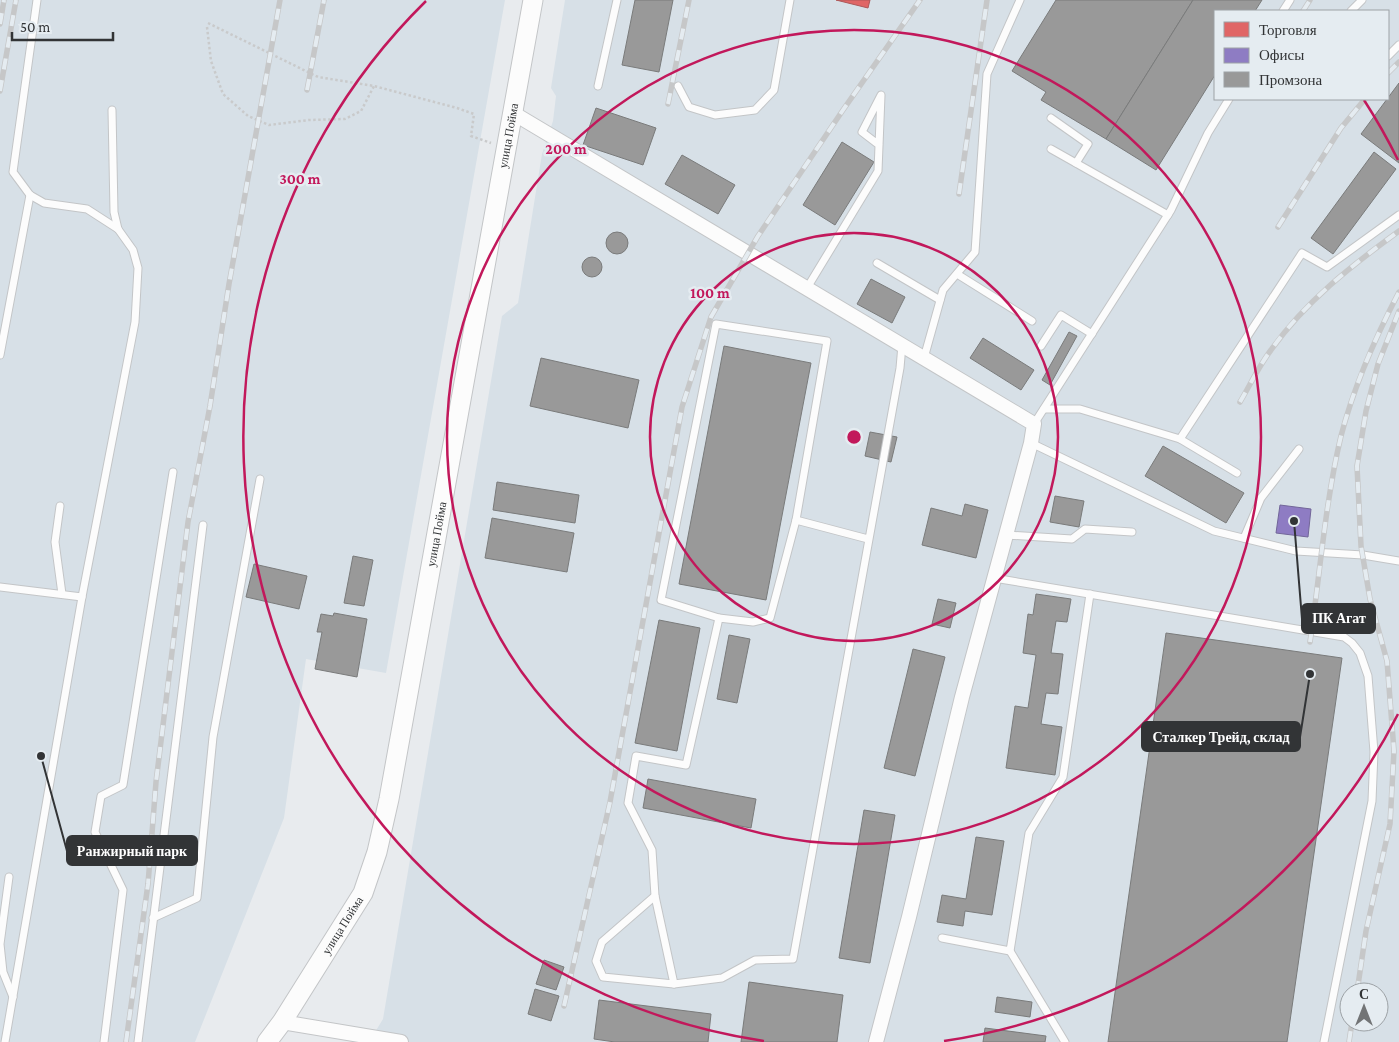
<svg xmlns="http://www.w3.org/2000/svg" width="1399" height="1042" viewBox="0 0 1399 1042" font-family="'Crimson Pro',serif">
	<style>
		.built { fill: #d7e0e7; fill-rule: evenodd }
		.shops { fill: #e06666; stroke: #ac5758 }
		.offices { fill: #8e7cc3; stroke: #726699 }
		.industry { fill: #999; stroke: #7a7b7b }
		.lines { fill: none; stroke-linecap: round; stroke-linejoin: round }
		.lane-casing { stroke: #c3c5c7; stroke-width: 9 }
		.street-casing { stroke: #c3c5c7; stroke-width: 16 }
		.secondary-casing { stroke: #c3c5c7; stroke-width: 21 }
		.path { stroke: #c9cacb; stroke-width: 2.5; stroke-dasharray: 2.5 2.5; stroke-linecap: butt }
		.lane { stroke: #fcfcfc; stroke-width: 7 }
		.street { stroke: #fcfcfc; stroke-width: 14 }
		.secondary { stroke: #fcfcfc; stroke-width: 19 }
		.rail-casing { stroke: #c6c7c8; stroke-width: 5.5 }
		.rail { stroke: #e5ecf1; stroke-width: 4; stroke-dasharray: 11; stroke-linecap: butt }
		.ring { fill: none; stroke: #c2185b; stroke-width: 2.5 }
		.labels { text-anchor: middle; stroke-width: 5; stroke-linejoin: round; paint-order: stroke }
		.street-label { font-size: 12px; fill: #323436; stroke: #e5ecf1 }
		.centre { fill: #c2185b; stroke: #e5ecf1; stroke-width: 2.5 }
		.ring-label { font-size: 15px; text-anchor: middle; font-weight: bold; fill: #c2185b; stroke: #e5ecf1; stroke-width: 5; stroke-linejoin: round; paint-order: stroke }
		.leader { fill: none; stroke: #323436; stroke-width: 2 }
		.callout-dot { fill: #323436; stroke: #e5ecf1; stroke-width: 2 }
		.callout { fill: #323436; stroke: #323436; stroke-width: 2 }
		.callout-label { font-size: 14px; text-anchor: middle; font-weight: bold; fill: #fff }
	</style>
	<rect width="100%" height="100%" fill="#e8ebee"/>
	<g class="built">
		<polygon points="0,0 505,0 386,673 306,659 284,818 195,1042 0,1042"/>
		<path d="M565,0h834v1042h-1030l14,-23 119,-703 16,-13 24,-149 11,-33 3,-25 -5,-8zM1215,11h173v88h-173zM1349,992h30v30h-30z"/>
	</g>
	<polygon class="shops" points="836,0 870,0 868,8"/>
	<polygon class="offices" points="1280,505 1311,509 1308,537 1276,533"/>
	<g class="industry">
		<polygon points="635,0 673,0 659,72 622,65"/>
		<polygon points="1056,0 1193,0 1106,139 1041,100 1046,92 1012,71"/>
		<polygon points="1193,0 1262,0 1255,11 1215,11 1215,75 1156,170 1106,139"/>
		<polygon points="1399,83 1399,163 1361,134"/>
		<polygon points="596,108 656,128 643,165 583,145"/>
		<polygon points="842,142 874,162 835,225 803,205"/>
		<polygon points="1374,152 1396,169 1333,254 1311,238"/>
		<polygon points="682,155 735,185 718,214 665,184"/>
		<circle cx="617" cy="243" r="11"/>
		<circle cx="592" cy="267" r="10"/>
		<polygon points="871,279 905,297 892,323 857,304"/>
		<polygon points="1069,332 1077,336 1050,385 1042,380"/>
		<polygon points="983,338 1034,370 1021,390 970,358"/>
		<polygon points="724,346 811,363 766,600 679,584"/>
		<polygon points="541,358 639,380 628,428 530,406"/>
		<polygon points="870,432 897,437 891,462 865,456"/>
		<polygon points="1163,446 1244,493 1226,523 1145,476"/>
		<polygon points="497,482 579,495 575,523 493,510"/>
		<polygon points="1055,496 1084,501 1079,527 1050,522"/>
		<polygon points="965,504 988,510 976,558 922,545 931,508 962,516"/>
		<polygon points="492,518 574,533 567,572 485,558"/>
		<polygon points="353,556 373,560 364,606 344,603"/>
		<polygon points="254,564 307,576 299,609 246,597"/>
		<polygon points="1036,594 1071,599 1067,622 1056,621 1051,653 1063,654 1058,694 1046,693 1041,724 1062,727 1055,775 1006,768 1015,706 1028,708 1036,655 1023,653 1028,614 1033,615"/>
		<polygon points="938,599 956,603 950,628 932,624"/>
		<polygon points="334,613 367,619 357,677 315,669 322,632 317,632 321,614 333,616"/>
		<polygon points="659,620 700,628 677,751 635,743"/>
		<polygon points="1166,633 1342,658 1287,1042 1108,1042"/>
		<polygon points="729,635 750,639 737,703 717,699"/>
		<polygon points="913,649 945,657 915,776 884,768"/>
		<polygon points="648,779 756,799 751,828 643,808"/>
		<polygon points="864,810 895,815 870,963 839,958"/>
		<polygon points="976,837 1004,841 992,915 965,911 963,926 937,922 942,895 966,899"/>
		<polygon points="544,960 564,967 556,990 536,984"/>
		<polygon points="749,982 843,995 837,1042 741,1042"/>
		<polygon points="535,989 559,996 551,1021 528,1014"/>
		<polygon points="997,997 1032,1002 1030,1017 995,1012"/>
		<polygon points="599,1000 711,1014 708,1042 615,1042 594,1039"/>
		<polygon points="985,1028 1046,1036 1045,1042 983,1042"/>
	</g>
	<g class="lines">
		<defs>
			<g id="lane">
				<polyline points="37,0 13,172 30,195 44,203 87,209 118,229"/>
				<polyline points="1283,11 1290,0"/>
				<polyline points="1351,11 1362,0"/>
				<polyline points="1388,56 1399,45"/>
				<polyline points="598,86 617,0"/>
				<polyline points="678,86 689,107 715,115 755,110 774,90 790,0"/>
				<polyline points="1051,118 1088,144 1076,163"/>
				<polyline points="1051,149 1168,215"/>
				<polyline points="877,263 940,300"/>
				<polyline points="957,274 1032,321"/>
				<polyline points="807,288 878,171 881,95 862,132 879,145"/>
				<polyline points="1041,346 1061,315 1092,334"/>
				<polyline points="0,355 30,195"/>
				<polyline points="924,358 943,290 975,252 987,74 1020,0"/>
				<polyline points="1044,409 1080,409 1180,439 1302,253 1327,267 1399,215"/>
				<polyline points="1034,424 1171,210 1208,133 1229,99"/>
				<polyline points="1180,439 1237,473"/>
				<polyline points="1031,443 1214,531 1296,551 1363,555 1399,561"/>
				<polyline points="60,506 55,542 62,594"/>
				<polyline points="1006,535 1072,539 1085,529 1132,532"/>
				<polyline points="1244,538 1261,498 1299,449"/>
				<polyline points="868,539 796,520 770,618 753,622 719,618 686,765 636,756 628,803 652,850 655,896 602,942 596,961 603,977 674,984 722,978 755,960 793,959 900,368 902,345"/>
				<polyline points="994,578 1344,637 1352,643 1360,653 1368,676 1374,752 1372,801 1324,1042"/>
				<polyline points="0,587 82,597"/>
				<polyline points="719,618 661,600 716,324 827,341 796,520"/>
				<polyline points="9,877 0,944 3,972 13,997"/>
				<polyline points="655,896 674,984"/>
				<polyline points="153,918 197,898 213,737 260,479"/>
				<polyline points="942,938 1010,951 1029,833 1063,777 1090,594"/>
				<polyline points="1010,951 1065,1042"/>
				<polyline points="5,1042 82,597 135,322 138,268 133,250 118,229 114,212 112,110"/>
				<polyline points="104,1042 123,890 95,832 101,796 123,785 173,472"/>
				<polyline points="138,1042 203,525"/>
			</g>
			<g id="street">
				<polyline points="513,113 1034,424 1031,443 962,697 909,917 876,1042"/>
				<polyline points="282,1022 401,1042"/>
			</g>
			<g id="secondary">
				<path id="s1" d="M267,1042l15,-20 81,-129 14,-41 12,-53 144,-799"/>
			</g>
		</defs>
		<use href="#lane" class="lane-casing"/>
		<use href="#street" class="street-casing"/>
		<use href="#secondary" class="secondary-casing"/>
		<g class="path">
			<polyline points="208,23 318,77 374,86 457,108 474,114 471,136 491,143"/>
			<polyline points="207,27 211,61 223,94 248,116 269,125 309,120 345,119 361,111 374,86"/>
		</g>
		<use href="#lane" class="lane"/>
		<use href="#street" class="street"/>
		<use href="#secondary" class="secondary"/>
		<defs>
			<g id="rail">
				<polyline points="1303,11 1310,0"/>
				<polyline points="0,24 4,0"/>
				<polyline points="1388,73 1399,62"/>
				<polyline points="307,90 324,0"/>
				<polyline points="0,91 16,0"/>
				<polyline points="668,104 689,0"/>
				<polyline points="959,194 987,0"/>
				<polyline points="1278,227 1341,128 1365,99"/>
				<path d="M1240,402c10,-17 19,-36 31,-52 35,-49 80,-84 128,-119"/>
				<path d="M1310,642c10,-68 15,-139 31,-206 13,-50 34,-98 58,-144"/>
				<polyline points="1357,992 1366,931 1390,824 1394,751 1387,661 1370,599 1361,546 1357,466 1366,411 1378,364 1399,311"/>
				<polyline points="564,1006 610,802 682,407 711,317 758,236 843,110 920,0"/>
				<polyline points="126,1042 148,884 156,782 188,522 210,406 229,284 280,0"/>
				<polyline points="1349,1042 1352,1022"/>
			</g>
		</defs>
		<use href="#rail" class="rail-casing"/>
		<use href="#rail" class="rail"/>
	</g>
	<g class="ring">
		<circle cx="854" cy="437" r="204"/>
		<circle cx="854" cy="437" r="407"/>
		<path d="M1398 714A611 611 0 0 1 944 1041M764 1041A611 611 0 0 1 426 1M1364 100A611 611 0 0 1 1398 160"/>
	</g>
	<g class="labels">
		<g class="street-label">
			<text dy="4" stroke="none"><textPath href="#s1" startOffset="949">улица Пойма</textPath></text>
			<text dy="4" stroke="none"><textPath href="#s1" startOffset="544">улица Пойма</textPath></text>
			<text dy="4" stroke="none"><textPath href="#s1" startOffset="139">улица Пойма</textPath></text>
		</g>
	</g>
	<circle cx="854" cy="437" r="8" class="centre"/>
	<g class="ring-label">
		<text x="566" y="154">200 m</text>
		<text x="300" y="184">300 m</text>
		<text x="710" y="298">100 m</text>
	</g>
	<path class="leader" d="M1294 521L1302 619M1310 674L1300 737M41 756L67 851"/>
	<g class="callout-dot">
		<circle cx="1294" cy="521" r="5"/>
		<circle cx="1310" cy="674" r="5"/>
		<circle cx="41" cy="756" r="5"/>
	</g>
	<g class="callout">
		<rect x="1302" y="604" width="73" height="29" rx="5"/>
		<rect x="1142" y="722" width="158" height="29" rx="5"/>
		<rect x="67" y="836" width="130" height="29" rx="5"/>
	</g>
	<g class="callout-label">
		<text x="1339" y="623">ПК Агат</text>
		<text x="1221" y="742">Сталкер Трейд, склад</text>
		<text x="132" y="856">Ранжирный парк</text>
	</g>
	<rect x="1214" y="10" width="175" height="90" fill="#e5ecf1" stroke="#9da2a6"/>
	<rect x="1224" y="22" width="25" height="15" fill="#e06666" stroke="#9da2a6"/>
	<text x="1259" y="35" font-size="15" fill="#323436">Торговля</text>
	<rect x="1224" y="48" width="25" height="15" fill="#8e7cc3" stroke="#9da2a6"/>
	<text x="1259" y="60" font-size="15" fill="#323436">Офисы</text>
	<rect x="1224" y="72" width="25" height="15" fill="#999999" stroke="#9da2a6"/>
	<text x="1259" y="85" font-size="15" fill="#323436">Промзона</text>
	<g transform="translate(1364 1007)"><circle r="24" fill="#e5ecf1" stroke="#9da2a6"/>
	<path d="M0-4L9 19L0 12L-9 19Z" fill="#727476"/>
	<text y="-8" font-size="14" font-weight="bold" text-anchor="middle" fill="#323436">С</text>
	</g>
	<path d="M12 32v8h101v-8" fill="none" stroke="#323436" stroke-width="2.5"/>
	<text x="20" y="32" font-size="15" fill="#323436" stroke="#e5ecf1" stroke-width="4" paint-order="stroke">50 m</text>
</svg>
